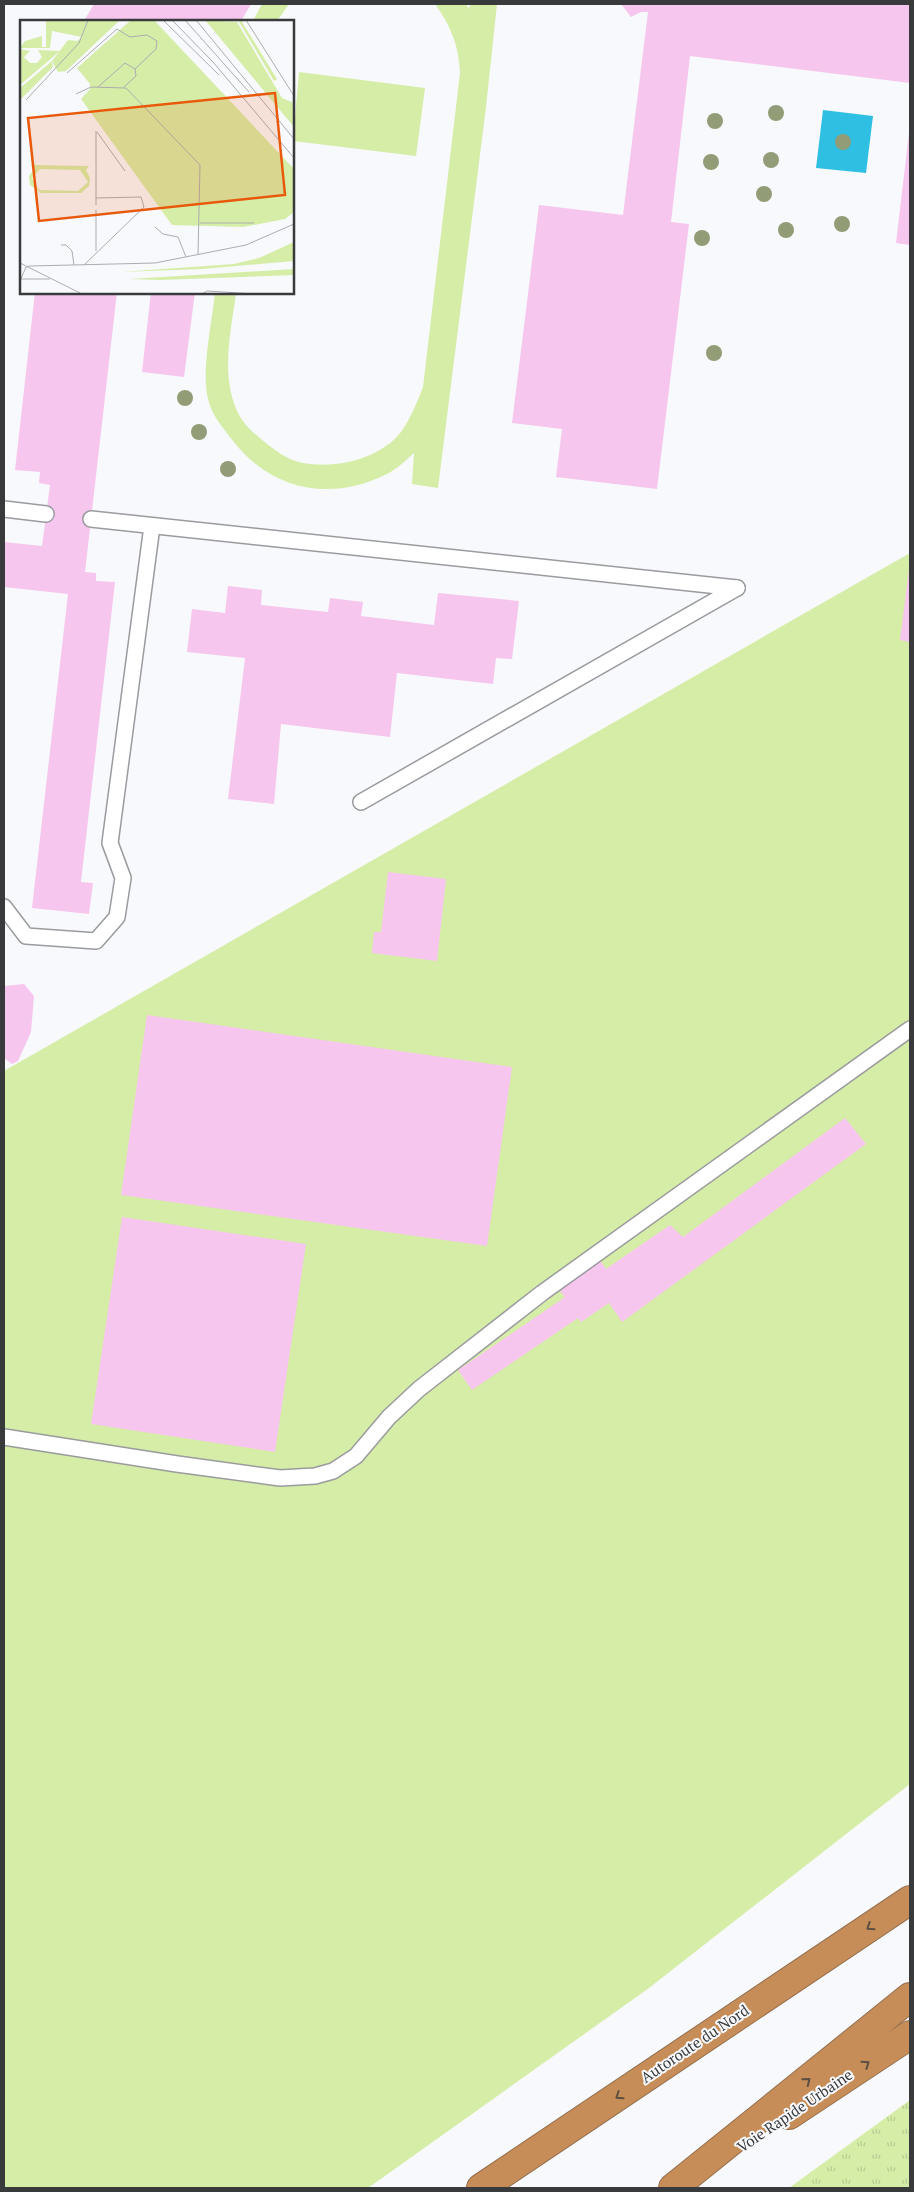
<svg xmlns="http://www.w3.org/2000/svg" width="914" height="2192" viewBox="0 0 914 2192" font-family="'PT Serif',serif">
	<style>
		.grass { fill: url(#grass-tufts) }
		.green { fill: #d6eda7 }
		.water { fill: #2ebfe2 }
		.building { fill: #f6c6ef }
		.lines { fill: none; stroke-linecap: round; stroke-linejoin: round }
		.lane-casing { stroke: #9a9b9e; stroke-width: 18 }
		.highway-casing { stroke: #95704e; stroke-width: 30 }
		.lane { stroke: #fff; stroke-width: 15 }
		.highway { stroke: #c68d58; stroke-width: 28 }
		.tree { fill: #929c76 }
		.oneway { stroke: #5c4f42 }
		.labels { text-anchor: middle; stroke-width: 4; stroke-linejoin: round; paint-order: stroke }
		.street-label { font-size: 15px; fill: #393a3b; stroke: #f7f9fc }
		.inset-road { fill: none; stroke: #abadaf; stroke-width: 1 }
		.view { fill: #e8590c; fill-opacity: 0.15; stroke: #e8590c; stroke-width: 2.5 }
		.inset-edge { fill: none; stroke: #393a3b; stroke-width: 2.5 }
	</style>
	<defs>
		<pattern id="grass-tufts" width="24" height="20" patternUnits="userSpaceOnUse" patternTransform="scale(1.25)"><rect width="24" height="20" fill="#d6eda7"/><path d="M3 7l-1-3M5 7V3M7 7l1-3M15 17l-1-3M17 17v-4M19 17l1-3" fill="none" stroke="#b8cc91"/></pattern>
	</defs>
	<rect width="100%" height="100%" fill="#f7f9fc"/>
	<polygon class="grass" points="910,2100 910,2188 789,2188"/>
	<g class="green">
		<polygon points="262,4 289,4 277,21 253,21"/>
		<path d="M435,4h31l3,5 1,-5h27l-11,103 -48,381 -26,-4 2,-31c-8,7 -17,16 -27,21 -56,28 -115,17 -154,-33 -10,-13 -21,-25 -25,-42 -7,-27 4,-77 7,-106h21c-5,39 -16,82 2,120 5,10 14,19 23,26 12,10 26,21 42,24 33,6 77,-4 98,-31 10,-14 16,-30 22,-45l37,-314c-1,-27 -9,-47 -25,-69z"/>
		<polygon points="299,72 425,88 416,156 293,141"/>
		<polygon points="910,553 910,1784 649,1988 368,2188 4,2188 4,1071"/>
	</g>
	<polygon class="water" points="823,110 873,116 866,173 816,168"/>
	<g class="building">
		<polygon points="94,4 251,4 241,21 84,21"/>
		<polygon points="621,4 910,4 910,83 690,56 671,222 689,224 657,489 556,477 562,429 512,423 539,205 623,215 648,12 641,12 631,17"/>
		<polygon points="909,133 910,133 910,245 896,243"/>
		<polygon points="35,292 117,292 85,572 96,573 96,581 115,582 81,882 93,883 89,914 32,908 68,594 4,587 4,542 42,546 50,485 39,483 40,472 15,470"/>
		<polygon points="151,292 195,292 184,377 142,372"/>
		<polygon points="909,569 910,569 910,642 900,640"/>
		<polygon points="228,586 262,590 261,605 328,612 330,598 363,602 361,616 434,625 438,593 519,601 512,659 496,658 493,684 397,673 390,737 281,724 274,804 228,799 245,658 187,652 192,609 225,613"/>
		<polygon points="388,872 446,879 437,961 372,953 374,932 381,932"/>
		<polygon points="24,984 34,996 31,1032 18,1061 12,1064 4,1058 4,986"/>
		<polygon points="147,1015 512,1067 487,1246 121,1195"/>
		<polygon points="845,1118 866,1144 622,1322 609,1303 581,1322 578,1318 472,1390 458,1370 565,1297 556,1286 598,1257 606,1269 670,1225 683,1237"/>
		<polygon points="122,1217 306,1244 275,1452 91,1424"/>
	</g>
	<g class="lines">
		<defs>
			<g id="lane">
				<polyline points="4,509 46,514"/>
				<polyline points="91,519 737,588"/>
				<polyline points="361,802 737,588"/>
				<polyline points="4,907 26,936 96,941 117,917 123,878 110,843 152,526"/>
				<polyline points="4,1437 177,1464 280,1478 315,1476 333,1471 356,1456 389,1417 419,1389 542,1293 910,1029"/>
			</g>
			<g id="highway">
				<polyline points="789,2115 910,2035"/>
				<polyline points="481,2188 910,1900"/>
				<polyline points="673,2188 910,1997"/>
			</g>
		</defs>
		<use href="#lane" class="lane-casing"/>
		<use href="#highway" class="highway-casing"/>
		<use href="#lane" class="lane"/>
		<use href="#highway" class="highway"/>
	</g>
	<g class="tree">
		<circle cx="776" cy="113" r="8"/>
		<circle cx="715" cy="121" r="8"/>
		<circle cx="843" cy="142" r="8"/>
		<circle cx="771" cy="160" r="8"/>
		<circle cx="711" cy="162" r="8"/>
		<circle cx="764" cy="194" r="8"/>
		<circle cx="842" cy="224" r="8"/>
		<circle cx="786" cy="230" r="8"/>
		<circle cx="702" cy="238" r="8"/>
		<circle cx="714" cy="353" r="8"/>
		<circle cx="185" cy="398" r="8"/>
		<circle cx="199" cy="432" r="8"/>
		<circle cx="228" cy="469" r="8"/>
	</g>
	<defs><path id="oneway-chevron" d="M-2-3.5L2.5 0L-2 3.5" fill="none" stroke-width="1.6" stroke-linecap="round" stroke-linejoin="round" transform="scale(1.25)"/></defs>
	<g class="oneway">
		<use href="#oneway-chevron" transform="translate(870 1927) rotate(146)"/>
		<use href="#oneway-chevron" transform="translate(866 2064) rotate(-34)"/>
		<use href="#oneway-chevron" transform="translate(807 2081) rotate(-39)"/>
		<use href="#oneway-chevron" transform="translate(619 2096) rotate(146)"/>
	</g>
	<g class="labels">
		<g class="street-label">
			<text transform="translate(695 2044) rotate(-34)" y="5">Autoroute du Nord</text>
			<text transform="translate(795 2111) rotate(-34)" y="5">Voie Rapide Urbaine</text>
		</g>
	</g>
	<g transform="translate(20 20)">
		<rect width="274" height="274" fill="#f7f9fc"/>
		<path d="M26,0h41l-5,17 -30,-6 -2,17h-30l5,-7 17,-5v11h4zM185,0l32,2 45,76 12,5v24zM218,0h6l-2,2 35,57 -3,2zM0,29l10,2 -6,6 6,6h7l5,-6 -4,-7 22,1 -40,34zM32,41l1,6 -33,33v-12zM274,222v19l-92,8 -81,3 113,-8 25,-6zM274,249v6l-134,5 -31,-1z" fill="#d6eda7"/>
		<path d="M67,0h33l-54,51 -8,1 -6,-11 16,-21 9,1 5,-4z" fill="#d6eda7"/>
		<path d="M111,0h23l140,149v43l-9,7 -42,8 -71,-2 -91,-126 9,-10v-5l-13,-16zM11,145l58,1 -3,4 4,8 -1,8 -8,7h-40l-11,-8 -1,-9 5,-7zM20,149l40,1 8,12 -10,9 -39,-1 -7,-12z" fill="#d6eda7" fill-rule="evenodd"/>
		<path class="inset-road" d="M143,0l56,55M152,0l41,42 81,96M165,0l64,72M176,0l98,119M226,0l48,76M47,53l50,-44 13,8 17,-2 10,6 -1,8 -21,20 -10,-6 -27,24M104,67l12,-11 -1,-7M56,74l15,-7 35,1 74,77 -2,89M6,80l53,-57 9,-23M77,112l28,39M76,185v-74M180,203h54M135,207l8,7 15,3 8,20M41,225h5l6,6 2,14M76,231v-41M0,243l62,31M64,245l60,-58 -3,-10 -45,1M1,259h29M0,261l6,-14 4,-1 125,-3 91,-18 48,-21M182,274l5,-3 48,3"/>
		<path class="view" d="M255,73l10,102 -246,26 -11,-103z"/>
		<rect width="274" height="274" class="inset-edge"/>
	</g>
	<rect width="914" height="2192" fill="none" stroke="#393a3b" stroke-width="10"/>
</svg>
